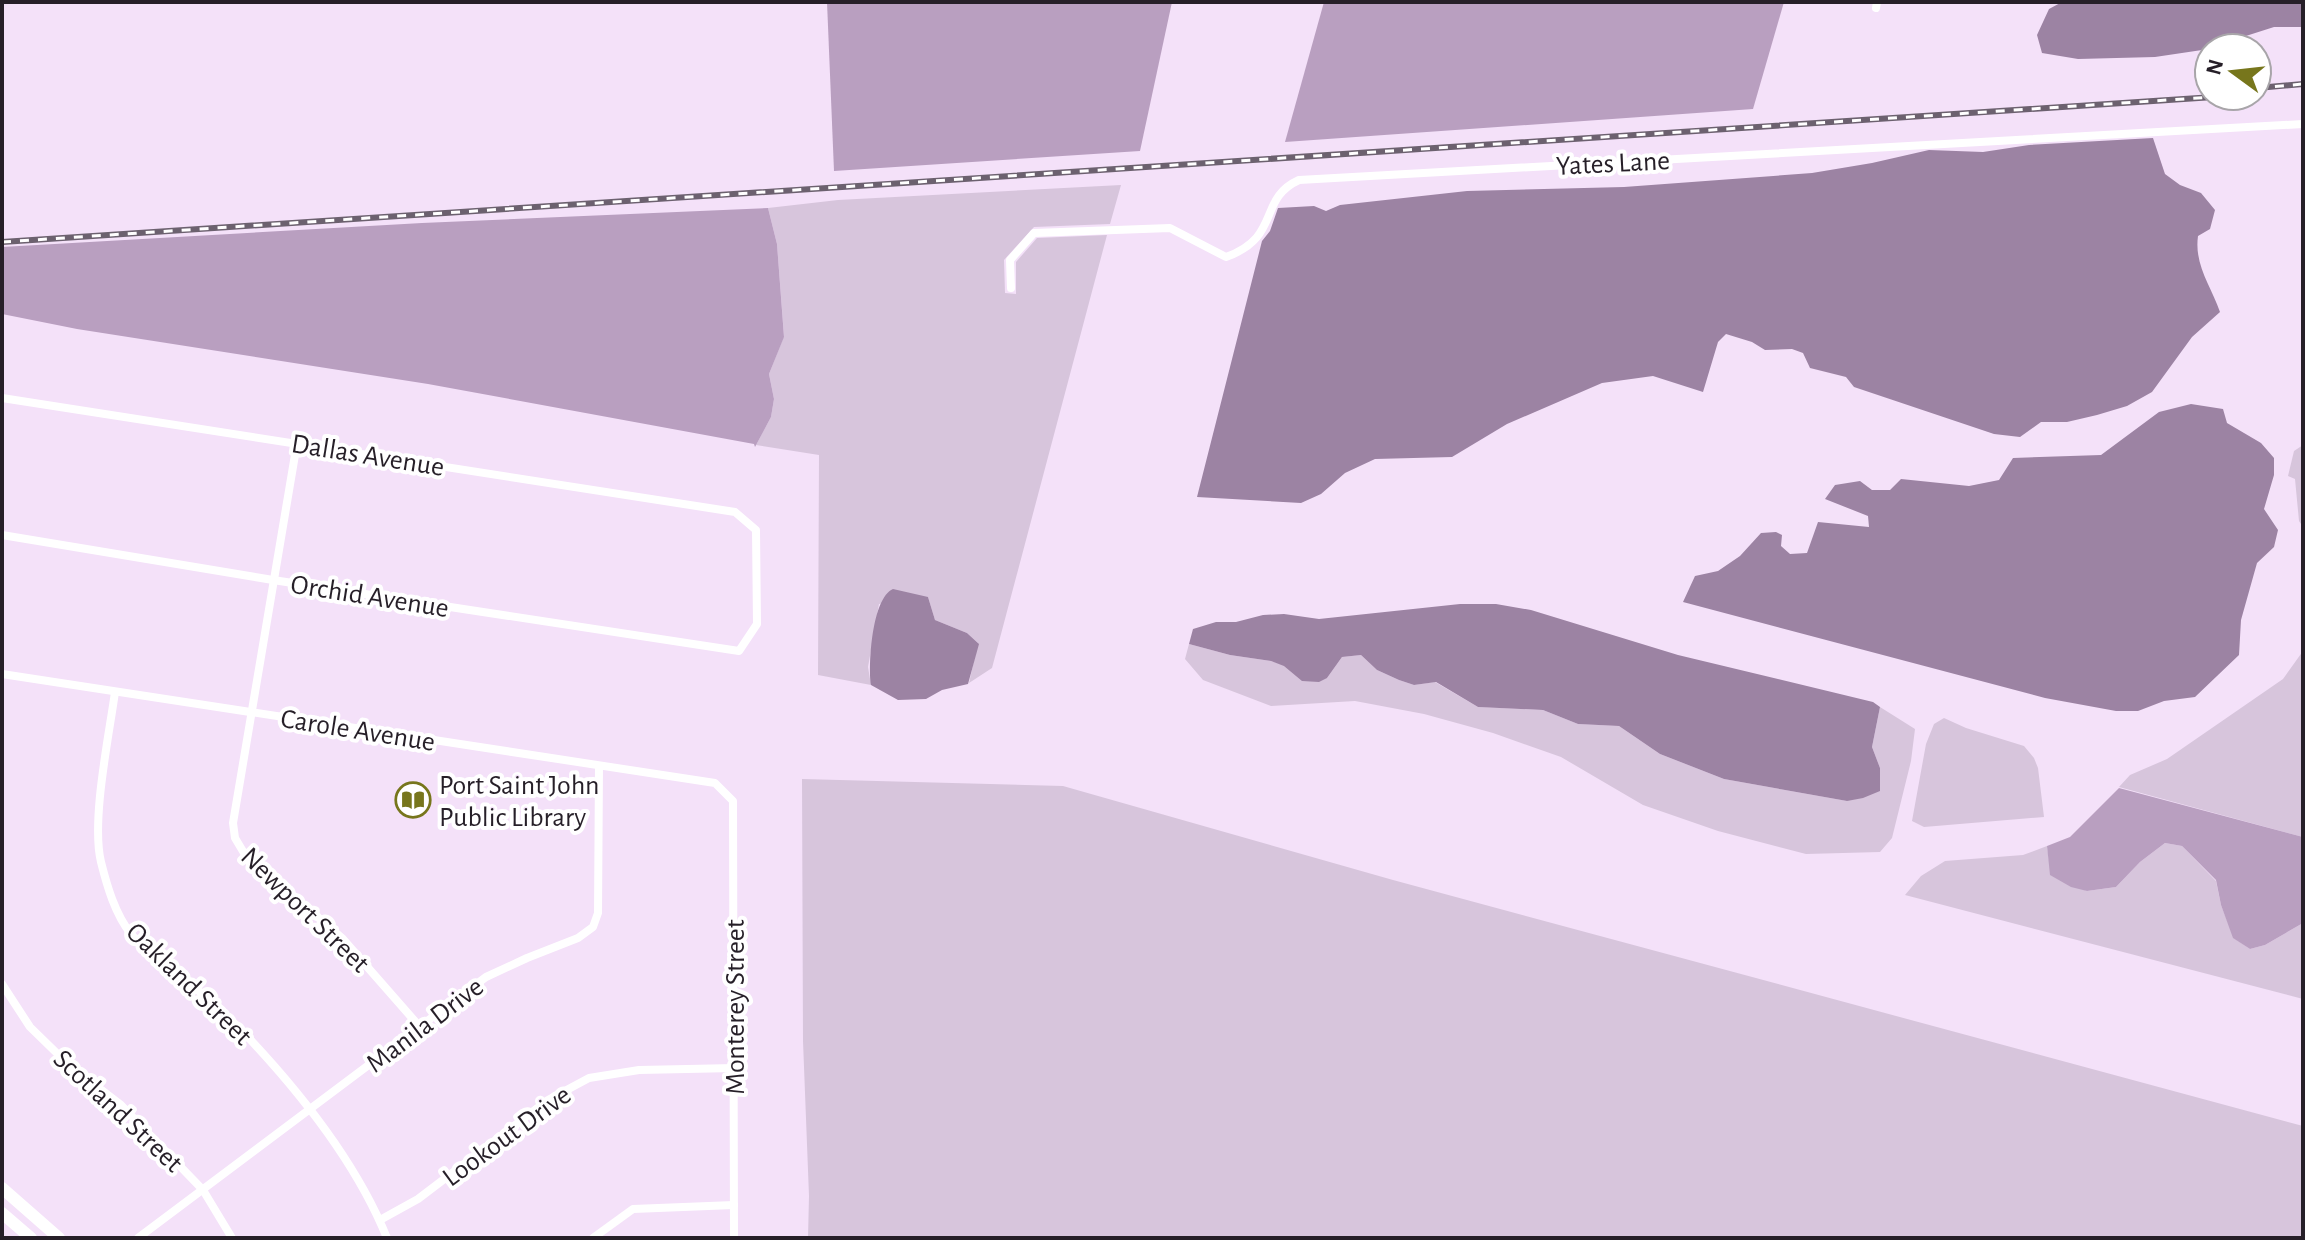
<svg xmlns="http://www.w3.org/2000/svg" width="2305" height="1240" viewBox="0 0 2305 1240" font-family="'Alegreya Sans',sans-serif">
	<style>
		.green { fill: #d7c5dc }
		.forest { fill: #b99fc0 }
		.water { fill: #9c83a3 }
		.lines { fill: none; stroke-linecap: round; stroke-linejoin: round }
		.street { stroke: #fff; stroke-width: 8 }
		.secondary { stroke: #fff; stroke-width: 12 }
		.rail-casing { stroke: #6c616f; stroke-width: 6 }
		.rail { stroke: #fff; stroke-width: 3; stroke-dasharray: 9; stroke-linecap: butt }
		.labels { text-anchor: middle; stroke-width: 8; stroke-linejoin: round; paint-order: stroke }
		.street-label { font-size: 28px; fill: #261f28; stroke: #fff }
		.poi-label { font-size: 28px; fill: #261f28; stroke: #fff; text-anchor: start }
	</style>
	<rect width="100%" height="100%" fill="#f4e1f9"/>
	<g class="green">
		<polygon points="1121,185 1110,224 1034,227 1004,260 1005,293 1016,294 1016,262 1037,238 1107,235 992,668 969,683 978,643 967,633 935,620 928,597 879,604 868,667 871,685 818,675 819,455 756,445 771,417 774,399 769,374 784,336 777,244 768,208 838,200"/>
		<polygon points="2303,445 2303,527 2299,521 2295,479 2288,476 2294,451"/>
		<polygon points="1189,644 1230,655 1271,661 1327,678 1342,657 1361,655 1377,670 1399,680 1414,685 1435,682 1478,707 1543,710 1578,724 1619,726 1660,754 1724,779 1847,801 1880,768 1872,747 1880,707 1915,729 1911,761 1892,838 1880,852 1806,854 1718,831 1643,805 1561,757 1493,733 1424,714 1355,701 1271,706 1203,680 1185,659"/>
		<polygon points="2303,651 2303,837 2119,787 2130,775 2167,759 2283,679"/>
		<polygon points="1944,718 1966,728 2024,746 2034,758 2038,768 2044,817 1924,827 1912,821 1926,744 1934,724"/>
		<polygon points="802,779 1063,786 1393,880 2303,1126 2303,1238 808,1238 809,1196 803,1041"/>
		<polygon points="2165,843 2182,846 2216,881 2221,905 2234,938 2250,949 2265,945 2303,923 2303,999 1905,895 1921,876 1945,861 2023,855 2047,846 2051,875 2087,891 2116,887 2140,862"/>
	</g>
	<g class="forest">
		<polygon points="827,2 1172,2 1140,151 834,171"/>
		<polygon points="1324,2 1784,2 1753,109 1285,142"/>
		<polygon points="768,208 777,244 784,337 769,374 774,399 771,417 755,447 754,444 428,384 77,329 2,314 2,247 422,223"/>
		<polygon points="2119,788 2303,837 2303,923 2265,945 2250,949 2233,938 2221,905 2216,880 2182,846 2165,843 2140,862 2116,887 2087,891 2071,887 2050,875 2047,846 2070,837"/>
	</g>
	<g class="water">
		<polygon points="2062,2 2303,2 2303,27 2274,27 2202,50 2155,57 2078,59 2042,53 2037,35 2049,9"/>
		<path d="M2153,138l12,36 15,11 21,8 14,17 -5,19 -12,7c-4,29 13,50 22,76l-28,25 -40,55 -25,14 -30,9 -30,7h-26l-21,15 -26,-3 -140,-47 -8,-10 -36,-9 -7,-15 -11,-4 -27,1 -13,-8 -26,-8 -8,8 -15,50 -50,-16 -51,7 -95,41 -55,33 -77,2 -30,14 -24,21 -20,9 -104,-6 65,-256 8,-10 8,-23 36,-2 12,5 14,-6 127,-14 157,-4 188,-14 60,-10 57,-13 54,2 46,-7z"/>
		<polygon points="2191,404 2223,409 2227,423 2261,443 2274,458 2274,475 2264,509 2278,530 2274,547 2257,563 2241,620 2239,655 2195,697 2164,701 2138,711 2116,711 2045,698 1683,602 1695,576 1718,571 1740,556 1761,533 1776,532 1782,535 1781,546 1790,554 1807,553 1818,522 1869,527 1868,516 1825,499 1835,485 1860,481 1872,490 1890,490 1901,479 1969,486 1999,480 2013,458 2101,455 2159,412"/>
		<path d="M893,589l35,8 7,23 32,13 12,11 -11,40 -26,6 -16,9 -28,1 -27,-15c-3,-21 1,-87 22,-96z"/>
		<polygon points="1460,604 1496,604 1531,610 1678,655 1873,702 1880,707 1872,747 1880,768 1880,791 1863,798 1847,801 1724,779 1660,754 1619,726 1578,724 1543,710 1478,707 1436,682 1414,685 1399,680 1377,670 1361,655 1342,657 1327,678 1319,682 1302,681 1284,666 1271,661 1230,655 1189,644 1193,629 1216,622 1236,622 1263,615 1284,614 1319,619"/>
	</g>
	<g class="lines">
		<g class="street">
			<polyline points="1876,8 1877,2"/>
			<path d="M1011,288l-1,-28 24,-27 136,-5 56,29c56,-20 31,-58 73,-77l1004,-56"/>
			<polyline points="2,398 735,512 756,530 757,624 739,651 273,580 2,535"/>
			<polyline points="297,443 233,823 235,838 244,853 342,938 420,1027"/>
			<polyline points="2,674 715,783 733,801 734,1238"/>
			<path d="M115,692c-6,44 -24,129 -14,170 6,24 14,52 30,72 9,12 26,22 37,32 27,21 54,44 77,68 55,58 112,130 142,204"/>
			<polyline points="2,984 30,1027 70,1066 121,1105 203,1190 232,1238"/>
			<polyline points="380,1220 418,1199 548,1100 589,1078 639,1070 735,1068"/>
			<polyline points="138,1238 486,977 527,958 578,938 593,927 598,913 599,766"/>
			<polyline points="593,1238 633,1209 734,1205"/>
		</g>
		<g class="secondary">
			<polyline points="2,1188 59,1238"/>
			<polyline points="2,1213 31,1238"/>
		</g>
		<defs>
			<g id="rail">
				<polyline points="2257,88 2303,84"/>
				<polyline points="2,242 2229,96"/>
			</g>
		</defs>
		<use href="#rail" class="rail-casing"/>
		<use href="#rail" class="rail"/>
	</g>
	<defs>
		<symbol id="library-ring" viewBox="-11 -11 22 22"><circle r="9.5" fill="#fff" stroke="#77761c" stroke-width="1.5"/><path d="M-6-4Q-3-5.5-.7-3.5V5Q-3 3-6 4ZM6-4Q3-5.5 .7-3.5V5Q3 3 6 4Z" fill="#77761c"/></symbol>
	</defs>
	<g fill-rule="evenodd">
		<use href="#library-ring" x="393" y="780" width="40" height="40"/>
	</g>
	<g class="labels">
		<g class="street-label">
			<text transform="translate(1613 162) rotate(-3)" y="10">Yates Lane</text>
			<text transform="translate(368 454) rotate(9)" y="10">Dallas Avenue</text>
			<text transform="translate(370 595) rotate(9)" y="10">Orchid Avenue</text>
			<text transform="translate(358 729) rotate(9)" y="10">Carole Avenue</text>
			<text transform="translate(306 909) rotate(44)" y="10">Newport Street</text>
			<text transform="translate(190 983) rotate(44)" y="10">Oakland Street</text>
			<text transform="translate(734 1007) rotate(-90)" y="10">Monterey Street</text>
			<text transform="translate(424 1024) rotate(-37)" y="10">Manila Drive</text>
			<text transform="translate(119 1110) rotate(43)" y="10">Scotland Street</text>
			<text transform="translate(506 1135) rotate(-36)" y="10">Lookout Drive</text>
		</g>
		<g class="poi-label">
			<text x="439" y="794">Port Saint John<tspan x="439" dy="32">Public Library</tspan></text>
		</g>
	</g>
	<rect width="2305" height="1240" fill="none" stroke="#261f28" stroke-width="8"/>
	<g transform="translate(2233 72) rotate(285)"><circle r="38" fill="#ffffff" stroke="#a8a5a9" stroke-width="2"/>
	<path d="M0-6L14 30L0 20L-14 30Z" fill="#77761c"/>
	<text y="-12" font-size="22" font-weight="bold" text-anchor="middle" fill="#261f28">N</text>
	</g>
</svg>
